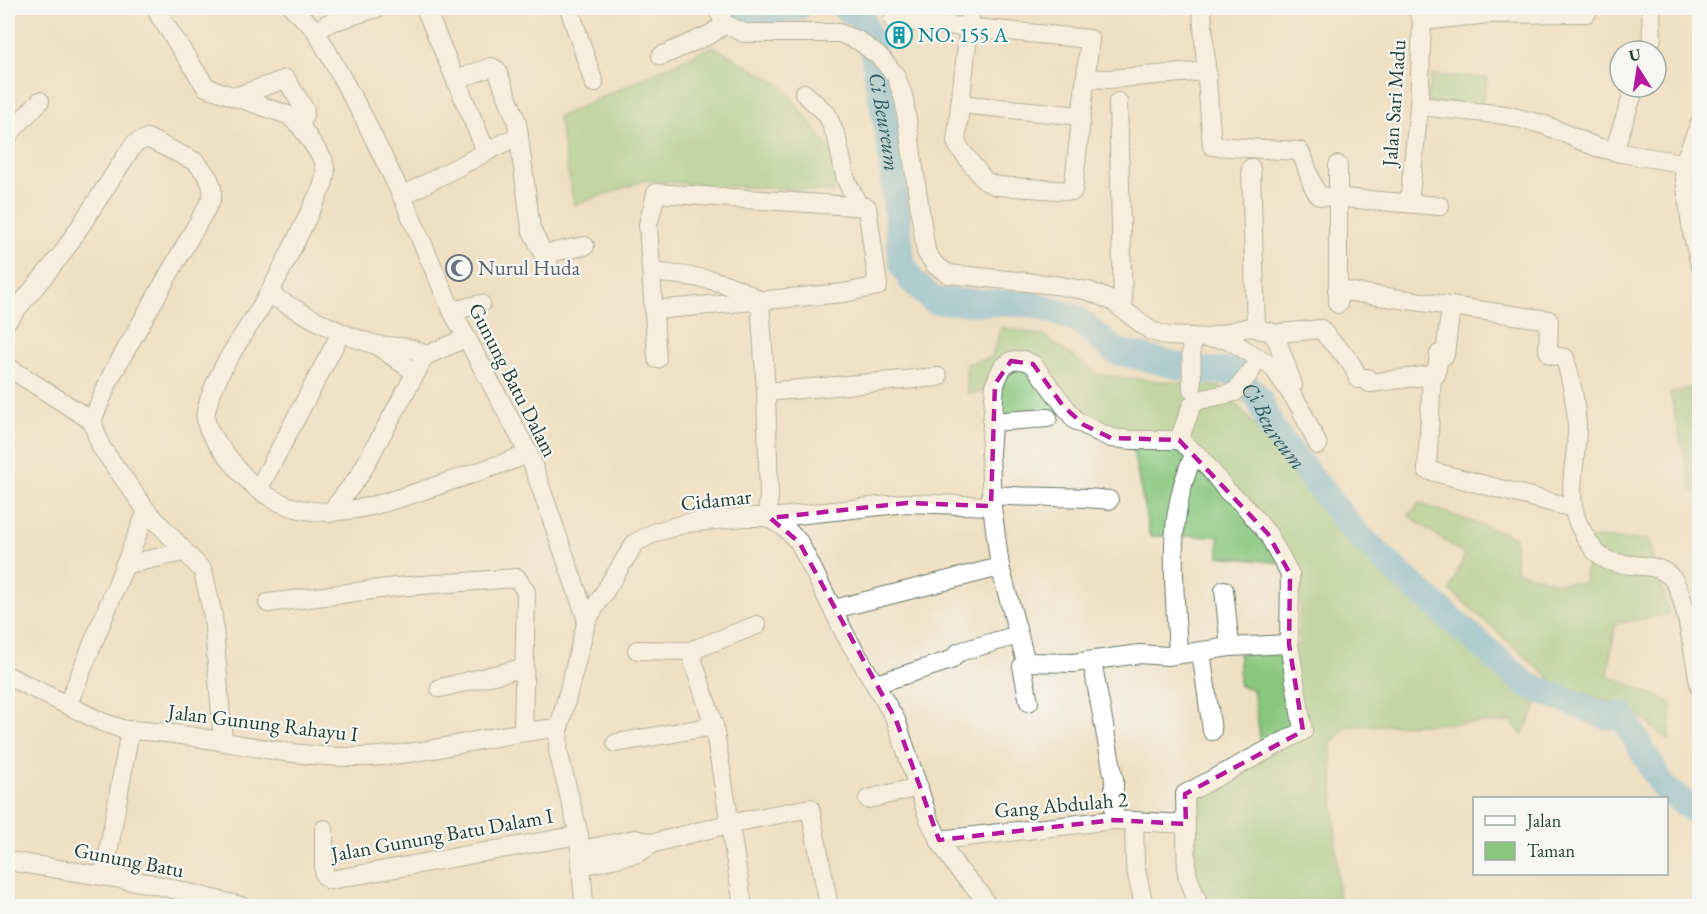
<svg xmlns="http://www.w3.org/2000/svg" width="1707" height="914" viewBox="0 0 1707 914" font-family="'EB Garamond',serif">
	<style>
		.green { fill: #89c77d; stroke: #548258; stroke-width: 1.5 }
		.lines { fill: none; stroke-linecap: round; stroke-linejoin: round }
		.river { stroke: #5eb3db; stroke-width: 27 }
		.minor-casing { stroke: #687666; stroke-width: 20 }
		.minor { stroke: #fff; stroke-width: 18 }
		.marked { fill: none; stroke: #b5179e; stroke-width: 4.5; stroke-dasharray: 12 8; stroke-linejoin: round }
		.labels { text-anchor: middle; stroke-width: 4.5; stroke-linejoin: round; paint-order: stroke }
		.culture-label { font-size: 21px; fill: #0d838f; stroke: #f6f6f2; text-anchor: start }
		.street-label { font-size: 21px; fill: #1f3d34; stroke: #f6f6f2 }
		.worship-label { font-size: 21px; fill: #5b616d; stroke: #f6f6f2; text-anchor: start }
		.water-label { font-size: 22px; font-style: italic; fill: #2f5a5e; stroke: #f6f6f2 }
	</style>
	<rect width="100%" height="100%" fill="#f6f6f2"/>
	<filter id="ink" filterUnits="userSpaceOnUse"><feTurbulence type="fractalNoise" baseFrequency=".0167" numOctaves="2"/><feDisplacementMap in="SourceGraphic" scale="12" xChannelSelector="R" yChannelSelector="G"/><feConvolveMatrix kernelMatrix="1 2 1 2 8 2 1 2 1" color-interpolation-filters="sRGB"/></filter>
	<filter id="wash" filterUnits="userSpaceOnUse"><feTurbulence type="fractalNoise" baseFrequency=".008" numOctaves="4" result="noise"/><feDisplacementMap in="SourceGraphic" scale="24" xChannelSelector="R" yChannelSelector="G"/><feGaussianBlur stdDeviation="1.35" result="paint"/><feColorMatrix in="noise" values="0 0 0 0 0 0 0 0 0 0 0 0 0 0 0 0 0 1.4 0 .05"/><feComposite in="paint" operator="in"/></filter>
	<g filter="url(#wash)">
		<rect width="100%" height="100%" fill="#f0e0c3"/>
		<g class="green">
			<polygon points="713,46 781,85 838,160 833,192 644,181 574,205 558,117"/>
			<polygon points="1431,75 1488,78 1481,109 1427,104"/>
			<polygon points="1001,327 1044,336 1099,375 1220,387 1373,555 1537,705 1522,735 1512,722 1348,726 1331,742 1339,906 1206,906 1192,871 1188,794 1263,759 1253,689 1239,686 1239,654 1284,651 1299,645 1300,602 1292,564 1219,556 1219,536 1150,536 1130,435 1110,434 1074,413 1000,417 1000,392 967,393 965,364 991,358"/>
			<polygon points="1699,386 1699,489 1692,491 1670,393"/>
			<polygon points="1419,503 1515,537 1516,571 1555,582 1584,584 1591,538 1649,540 1669,614 1615,624 1608,675 1672,703 1669,741 1631,709 1555,683 1450,590 1465,555 1409,516"/>
		</g>
		<g class="lines">
			<g class="river">
				<polyline points="739,8 768,12 797,8"/>
				<path id="s1" d="M845,8l17,11 10,28 18,98 12,118 9,17 23,21 99,3 44,15 38,32 81,19 38,2 25,27 13,30 82,102 50,47 123,107 79,31 16,-1 42,73 36,27"/>
			</g>
		</g>
	</g>
	<g filter="url(#ink)">
		<g class="lines">
			<defs>
				<g id="minor">
					<path d="M157,8l2,7 47,72 82,28 13,12 22,32 3,13 -3,13c-18,36 -35,74 -55,110 -21,37 -52,73 -62,116 -4,18 16,38 26,51 54,73 125,51 198,26 33,-11 66,-22 99,-34"/>
					<polyline points="293,8 316,31 364,118 402,196 452,311 529,454 587,620 559,728 558,751 579,835 584,906"/>
					<polyline points="425,8 486,151"/>
					<polyline points="569,8 594,83"/>
					<polyline points="717,8 725,24 744,33 839,33 859,41 881,58 896,76 904,99 926,252 935,265 949,274 1055,285 1089,291 1112,301 1151,331 1168,336 1227,339 1272,366 1300,407 1318,445"/>
					<path d="M1202,12l10,134 87,5c10,12 9,35 21,45l120,10"/>
					<polyline points="893,20 1090,39 1073,191 997,186 985,181 958,146 956,142 971,8"/>
					<polyline points="1422,21 1489,14 1587,13"/>
					<polyline points="316,31 329,23 377,8"/>
					<polyline points="1647,51 1652,38 1651,8"/>
					<polyline points="661,56 711,34 725,24"/>
					<polyline points="1086,78 1108,79 1207,71"/>
					<polyline points="456,80 491,67 497,70 517,122 531,229 549,265"/>
					<polyline points="804,93 827,114 837,139 846,180 859,206"/>
					<polyline points="234,97 286,79 305,110 301,127"/>
					<polyline points="1118,102 1123,308"/>
					<polyline points="960,104 1081,116"/>
					<polyline points="1419,106 1505,115 1545,125 1596,147 1621,153 1700,166"/>
					<polyline points="1700,123 1683,165 1692,232 1700,265"/>
					<polyline points="8,135 40,101"/>
					<polyline points="1614,151 1635,87"/>
					<polyline points="1338,165 1338,304"/>
					<polyline points="1251,168 1256,328"/>
					<polyline points="402,196 519,135"/>
					<polyline points="1409,203 1419,106 1422,21 1417,8"/>
					<polyline points="543,254 585,246"/>
					<path d="M652,272c42,5 71,5 108,29"/>
					<path d="M1337,290l212,30 -1,30 3,5 14,3c6,21 11,45 12,67 1,35 -14,72 4,104 6,11 14,26 26,31 21,10 47,-1 65,18 14,16 23,86 28,110"/>
					<path d="M268,294c35,19 67,39 105,50 17,5 38,-1 52,12"/>
					<polyline points="760,301 766,392 769,495 767,517"/>
					<polyline points="1451,306 1445,355 1439,354 1436,375 1432,375 1427,470 1573,508"/>
					<polyline points="654,310 844,293 878,286 867,207 656,193 648,225 657,359"/>
					<polyline points="452,311 481,304"/>
					<path d="M8,320l54,-66 72,-110 13,-6 49,24c10,11 20,23 15,38l-100,176 -19,45"/>
					<path d="M1280,333l41,-4c14,20 30,26 37,50l9,-1 3,5 62,-8"/>
					<polyline points="1214,336 1249,327 1271,332 1277,340 1293,385"/>
					<polyline points="1191,337 1192,389"/>
					<polyline points="376,345 416,373"/>
					<polyline points="8,367 92,421 101,447 147,511 203,571 213,616 223,741"/>
					<polyline points="766,392 938,377"/>
					<polyline points="992,422 1048,418"/>
					<polyline points="1179,440 1192,405 1199,400 1235,392 1252,370"/>
					<polyline points="258,490 341,333"/>
					<path d="M991,495c40,3 79,0 118,5"/>
					<polyline points="330,513 359,476 425,356 457,342"/>
					<polyline points="770,518 907,503 992,506"/>
					<polyline points="124,565 184,552"/>
					<polyline points="1224,590 1230,647"/>
					<polyline points="268,603 396,587 517,578 526,592 523,731"/>
					<polyline points="834,609 1000,567"/>
					<polyline points="587,620 635,543 656,532 687,523 745,517 767,517 785,528 799,542 846,636 896,720 928,817 939,840 957,868 980,893 987,906"/>
					<polyline points="637,650 690,651 714,726 743,906"/>
					<polyline points="690,651 757,625"/>
					<polyline points="1201,651 1212,731"/>
					<path d="M1178,654c-3,-67 -14,-139 17,-201"/>
					<polyline points="1092,661 1114,779 1114,820"/>
					<polyline points="1026,662 1073,663 1139,654 1167,656 1230,647 1289,644"/>
					<path d="M8,676l94,46 23,8c79,2 156,29 235,27 68,-1 132,-24 199,-29"/>
					<polyline points="876,684 951,660 959,652 1018,635"/>
					<polyline points="440,688 523,668"/>
					<polyline points="1029,702 1022,666 1026,662 1000,567 992,506 990,453 995,384 1002,368 1011,361 1023,360 1033,364 1075,420 1098,432 1111,438 1132,440 1179,440 1200,457 1228,492 1243,504 1268,534 1290,574 1289,644 1303,731 1185,794 1187,874 1199,906"/>
					<polyline points="68,704 147,511"/>
					<polyline points="616,743 714,726"/>
					<polyline points="868,799 919,787"/>
					<polyline points="1134,821 1135,865 1144,906"/>
					<polyline points="324,829 324,875 330,880 579,835"/>
					<polyline points="939,840 1114,820 1186,824"/>
					<polyline points="581,850 635,839 654,843"/>
					<polyline points="8,861 153,884 241,906"/>
					<polyline points="582,866 638,853 654,843 728,824 810,808 829,906"/>
					<polyline points="104,876 130,730"/>
				</g>
			</defs>
			<use href="#minor" class="minor-casing"/>
			<use href="#minor" class="minor"/>
		</g>
	</g>
	<path d="M0 0H1707V914H0ZM1011,361l22,3 30,42 21,19 27,13 68,2 89,94 22,40 -1,70 14,87 -118,63 1,30 -72,-4 -175,20 -43,-120 -97,-178 -29,-24 137,-15 84,3 4,-122z" fill="#f0e0c3" fill-opacity=".55" fill-rule="evenodd"/>
	<path class="marked" d="M1011,361l22,3 30,42 21,19 27,13 68,2 89,94 22,40 -1,70 14,87 -118,63 1,30 -72,-4 -175,20 -43,-120 -97,-178 -29,-24 137,-15 84,3 4,-122z"/>
	<defs>
		<symbol id="building-ring" viewBox="-11 -11 22 22"><circle r="9.5" fill="#f6f6f2" stroke="#0f9aa8" stroke-width="1.5"/><path d="M-4-6H4V6H1V3H-1V6H-4ZM-2.5-4.3h1.7v1.8h-1.7ZM.8-4.3h1.7v1.8H.8ZM-2.5-1h1.7V.8h-1.7ZM.8-1h1.7V.8H.8Z" fill="#0f9aa8"/></symbol>
		<symbol id="mosque-ring" viewBox="-11 -11 22 22"><circle r="9.5" fill="#f6f6f2" stroke="#6b7280" stroke-width="1.5"/><path d="M3.5-4.9A6 6 0 1 0 3.5 4.9A5 5 0 1 1 3.5-4.9Z" fill="#6b7280"/></symbol>
	</defs>
	<g fill-rule="evenodd">
		<use href="#building-ring" x="884" y="20" width="30" height="30"/>
		<use href="#mosque-ring" x="444" y="253" width="30" height="30"/>
	</g>
	<g class="labels">
		<g class="culture-label">
			<text x="918" y="42">NO. 155 A</text>
		</g>
		<g class="street-label">
			<text transform="translate(1394 103) rotate(-86)" y="7">Jalan Sari Madu</text>
			<text transform="translate(513 380) rotate(63)" y="7">Gunung Batu Dalam</text>
			<text transform="translate(716 500) rotate(-6)" y="7">Cidamar</text>
			<text transform="translate(263 723) rotate(7)" y="7">Jalan Gunung Rahayu I</text>
			<text transform="translate(1061 805) rotate(-5)" y="7">Gang Abdulah 2</text>
			<text transform="translate(442 835) rotate(-10)" y="7">Jalan Gunung Batu Dalam I</text>
			<text transform="translate(129 860) rotate(11)" y="7">Gunung Batu</text>
		</g>
		<g class="worship-label">
			<text x="478" y="275">Nurul Huda</text>
		</g>
		<g class="water-label">
			<text dy="8" stroke="none"><textPath href="#s1" startOffset="126">Ci Beureum</textPath></text>
			<text dy="8" stroke="none"><textPath href="#s1" startOffset="702">Ci Beureum</textPath></text>
		</g>
	</g>
	<rect width="1707" height="914" fill="none" stroke="#f6f6f2" stroke-width="30"/>
	<rect x="1473" y="797" width="195" height="78" fill="#f6f6f2" stroke="#a0aca6" stroke-width="1.5"/>
	<rect x="1485" y="816" width="30" height="9" fill="#ffffff" stroke="#a0aca6" stroke-width="1.5"/>
	<text x="1527" y="827" font-size="18" fill="#1f3d34">Jalan</text>
	<rect x="1485" y="842" width="30" height="18" fill="#89c77d" stroke="#a0aca6" stroke-width="1.5"/>
	<text x="1527" y="857" font-size="18" fill="#1f3d34">Taman</text>
	<g transform="translate(1638 69) rotate(348)"><circle r="28" fill="#f6f6f2" stroke="#a0aca6" stroke-width="1.5"/>
	<path d="M0-4.5L10 22L0 15L-10 22Z" fill="#b5179e"/>
	<text y="-9" font-size="16" font-weight="bold" text-anchor="middle" fill="#1f3d34">U</text>
	</g>
</svg>
